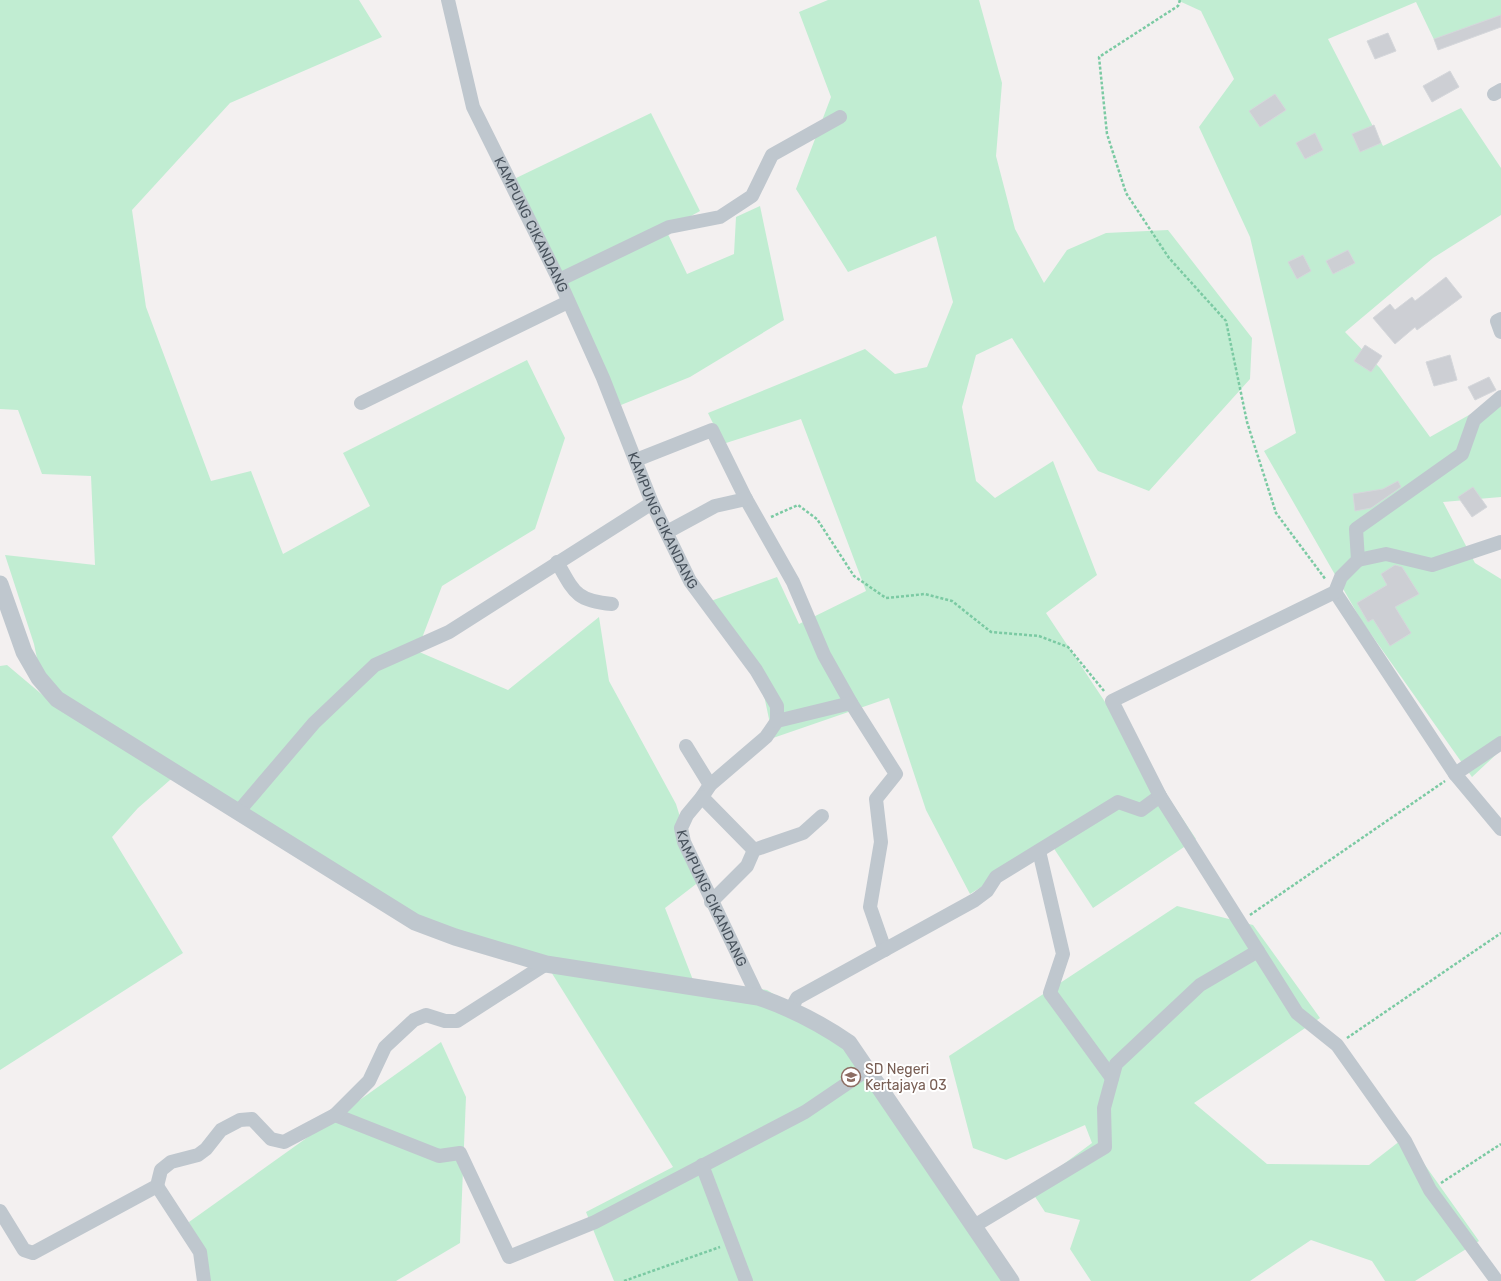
<svg xmlns="http://www.w3.org/2000/svg" width="1501" height="1281" viewBox="0 0 1501 1281" font-family="Rubik,sans-serif">
	<style>
		.green { fill: #c1edd2 }
		.building { fill: #cdcfd4; stroke: #d5d7db }
		.lines { fill: none; stroke-linecap: round; stroke-linejoin: round }
		.path { stroke: #7bcaa3; stroke-width: 2.5; stroke-dasharray: 3 2; stroke-linecap: butt }
		.minor { stroke: #bfc7ce; stroke-width: 14 }
		.tertiary { stroke: #bfc7ce; stroke-width: 17 }
		.labels { text-anchor: middle; stroke-width: 4; stroke-linejoin: round; paint-order: stroke }
		.street-label { font-size: 14px; fill: #49535d; stroke: #fff }
		.education-label { font-size: 14px; fill: #785e54; stroke: #fff; text-anchor: start }
	</style>
	<rect width="100%" height="100%" fill="#f3f0f0"/>
	<g class="green">
		<polygon points="0,0 359,0 382,37 230,103 132,210 146,307 211,481 251,471 283,554 370,506 343,453 527,360 565,438 535,529 442,586 417,651 508,690 599,617 609,681 676,804 700,881 665,908 693,980 767,990 851,1041 1012,1281 614,1281 586,1212 673,1167 543,959 408,919 178,773 138,808 112,837 183,953 0,1070 0,666 7,665 45,697 34,644 5,555 95,565 91,476 42,474 18,410 0,409"/>
		<polygon points="828,0 979,0 1002,83 996,156 1015,229 1044,283 1067,250 1106,233 1168,230 1252,338 1250,379 1149,491 1098,471 1012,338 976,355 962,407 976,481 995,498 1053,461 1097,575 1046,613 1196,839 1093,908 1051,844 970,894 926,810 889,698 773,738 757,662 708,602 777,577 799,624 866,591 801,419 723,444 708,413 865,349 895,374 927,367 953,302 936,236 848,272 796,189 831,97 799,12"/>
		<polygon points="1177,0 1501,0 1501,19 1438,48 1416,2 1328,39 1383,146 1461,108 1501,168 1501,215 1433,258 1345,332 1380,368 1430,437 1501,397 1501,497 1443,502 1475,563 1501,579 1501,750 1472,777 1361,620 1264,451 1296,433 1250,237 1199,127 1234,79 1201,11"/>
		<polygon points="651,113 700,211 666,230 687,274 734,254 736,217 760,206 784,320 690,377 621,405 512,180"/>
		<polygon points="1177,906 1253,925 1320,1018 1194,1103 1267,1164 1369,1165 1405,1137 1479,1241 1415,1281 1385,1281 1372,1261 1311,1240 1250,1281 1091,1281 1070,1249 1080,1220 1045,1212 1030,1189 1092,1143 1085,1125 1006,1160 973,1148 949,1056"/>
		<polygon points="441,1042 466,1097 460,1243 396,1281 208,1281 189,1222"/>
	</g>
	<g class="building">
		<polygon points="1501,15 1501,27 1438,50 1434,39"/>
		<polygon points="1388,33 1396,51 1375,59 1367,41"/>
		<polygon points="1450,71 1459,87 1432,102 1423,86"/>
		<polygon points="1275,94 1286,110 1260,127 1249,111"/>
		<polygon points="1374,125 1381,143 1360,152 1352,134"/>
		<polygon points="1315,133 1323,150 1305,159 1296,143"/>
		<polygon points="1348,250 1355,263 1333,274 1326,261"/>
		<polygon points="1303,255 1311,271 1297,279 1288,262"/>
		<polygon points="1446,277 1462,297 1417,330 1415,327 1395,344 1373,318 1390,304 1395,310 1412,297 1415,301"/>
		<polygon points="1365,345 1382,356 1371,372 1354,361"/>
		<polygon points="1450,355 1457,380 1434,386 1426,362"/>
		<polygon points="1489,377 1496,390 1475,400 1468,387"/>
		<polygon points="1398,481 1401,487 1371,508 1355,511 1353,494 1383,489"/>
		<polygon points="1473,487 1487,507 1472,517 1458,497"/>
		<polygon points="1395,565 1402,567 1419,594 1395,607 1411,633 1390,646 1373,619 1368,622 1357,603 1387,585 1381,574"/>
	</g>
	<g class="lines">
		<g class="path">
			<polyline points="1180,0 1178,6 1099,57 1107,134 1126,193 1169,258 1226,321 1247,422 1276,513 1326,580"/>
			<polyline points="771,517 798,505 817,519 854,576 886,598 925,594 952,601 991,632 1039,636 1068,647 1104,691"/>
			<polyline points="1250,915 1445,781"/>
			<polyline points="1347,1038 1501,933"/>
			<polyline points="1441,1183 1501,1144"/>
			<polyline points="624,1281 720,1247"/>
		</g>
		<g class="minor">
			<path id="s1" d="M448,0l25,107 86,173 44,98 49,125 38,78 66,89 21,36v15l-11,16 -56,48 -8,12 -15,18 -6,13 3,14 74,155"/>
			<polyline points="1494,94 1501,90"/>
			<polyline points="559,280 669,227 720,217 752,196 772,155 840,117"/>
			<polyline points="1501,319 1497,321 1501,332"/>
			<polyline points="361,403 568,302"/>
			<polyline points="636,460 712,430 746,499 793,582 824,655 851,703"/>
			<polyline points="667,532 715,506 746,499"/>
			<polyline points="1358,560 1386,554 1432,565 1501,542"/>
			<path d="M557,562c17,30 19,39 55,42"/>
			<polyline points="1335,592 1455,774 1501,829"/>
			<polyline points="777,721 851,703 896,774 876,799 881,842 870,907 885,950"/>
			<polyline points="686,746 710,785"/>
			<polyline points="1455,774 1501,743"/>
			<polyline points="702,797 754,850"/>
			<polyline points="239,811 314,723 375,665 449,632 652,503"/>
			<polyline points="1039,851 1063,954 1050,993 1112,1078"/>
			<polyline points="711,902 747,866 754,850 803,833 822,816"/>
			<polyline points="791,1009 797,998 975,900 987,891 996,877 1118,802 1141,810 1160,796"/>
			<polyline points="335,1115 439,1156 460,1153 509,1257 595,1222 805,1112 867,1070"/>
			<polyline points="702,1165 746,1281"/>
			<polyline points="157,1186 200,1252 204,1281"/>
			<polyline points="0,1211 24,1250 33,1253 157,1186 161,1170 171,1162 198,1155 206,1149 221,1130 240,1120 252,1119 271,1139 284,1142 335,1115 369,1081 385,1047 414,1020 426,1015 445,1021 457,1021 546,964"/>
			<polyline points="974,1226 1105,1147 1104,1108 1116,1064 1200,985 1258,951"/>
			<polyline points="1497,1281 1430,1190 1405,1141 1337,1045 1297,1013 1160,796 1112,701 1335,592 1341,577 1358,560 1356,529 1462,454 1474,420 1501,397"/>
		</g>
		<path class="tertiary" d="M0,584l24,68 15,26 18,21 358,223 40,15 91,27 212,33c33,11 62,26 91,46l162,238"/>
	</g>
	<defs>
		<symbol id="school-ring" viewBox="-11 -11 22 22"><circle r="9.5" fill="#fff" stroke="#8d6e63" stroke-width="1.5"/><path d="M0-5L7-2L0 1L-7-2ZM-4 1L0 2.5L4 1V4Q0 6-4 4Z" fill="#8d6e63"/></symbol>
	</defs>
	<g fill-rule="evenodd">
		<use href="#school-ring" x="840" y="1066" width="22" height="22"/>
	</g>
	<g class="labels">
		<g class="street-label">
			<text dy="5" stroke="none"><textPath href="#s1" startOffset="241">KAMPUNG CIKANDANG</textPath></text>
			<text dy="5" stroke="none"><textPath href="#s1" startOffset="565">KAMPUNG CIKANDANG</textPath></text>
			<text dy="5" stroke="none"><textPath href="#s1" startOffset="1021">KAMPUNG CIKANDANG</textPath></text>
		</g>
		<g class="education-label">
			<text x="865" y="1074">SD Negeri<tspan x="865" dy="16">Kertajaya 03</tspan></text>
		</g>
	</g>
</svg>
